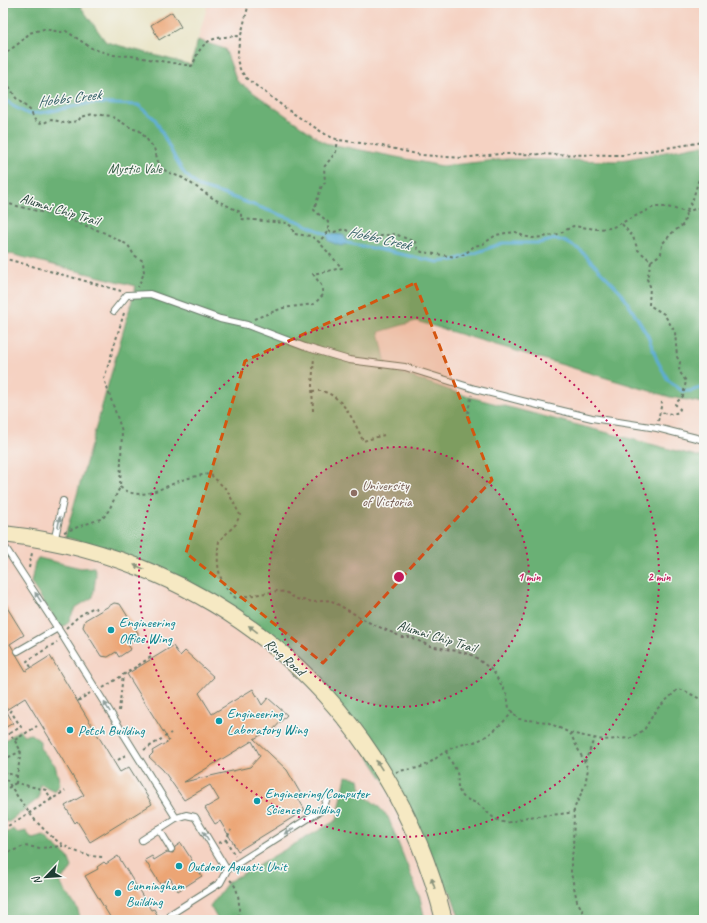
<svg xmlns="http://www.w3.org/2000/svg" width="707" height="923" viewBox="0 0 707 923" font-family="Caveat,sans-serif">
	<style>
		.built { fill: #f5d2c2 }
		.forest { fill: #6bb074; stroke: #457654 }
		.water { fill: #5dadd7; stroke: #3e7586 }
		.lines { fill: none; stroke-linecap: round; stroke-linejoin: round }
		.stream { stroke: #5dadd7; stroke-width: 3 }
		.building { fill: #eca575; fill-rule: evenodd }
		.lane-casing { stroke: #667767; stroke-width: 8 }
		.secondary-casing { stroke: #667767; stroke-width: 18 }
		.path { stroke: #667767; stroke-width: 2; stroke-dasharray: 3 3; stroke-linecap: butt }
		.lane { stroke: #fff; stroke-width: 6 }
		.secondary { stroke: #f6e9c3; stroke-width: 16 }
		.oneway { fill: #8f9e9a }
		.oneway2 { fill: #8a937c }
		.marked { fill: #d45610; fill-opacity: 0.2; stroke: #d45610; stroke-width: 3; stroke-dasharray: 8 5; stroke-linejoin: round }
		.ring { fill: none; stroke: #c2185b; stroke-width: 2; stroke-dasharray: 2 4 }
		.education-dot { fill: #8d6e63; stroke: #f6f6f2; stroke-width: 1.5 }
		.culture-dot { fill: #0f9aa8; stroke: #f6f6f2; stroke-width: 1.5 }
		.labels { text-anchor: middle; stroke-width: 3; stroke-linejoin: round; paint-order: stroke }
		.park-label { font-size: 14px; fill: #386149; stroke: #f6f6f2 }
		.street-label { font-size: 14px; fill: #1f3d34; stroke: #f6f6f2 }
		.education-label { font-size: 14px; fill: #785e54; stroke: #f6f6f2; text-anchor: start }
		.culture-label { font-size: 14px; fill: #0d838f; stroke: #f6f6f2; text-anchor: start }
		.water-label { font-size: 15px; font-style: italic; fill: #325f65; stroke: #f6f6f2 }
		.centre { fill: #c2185b; stroke: #f6f6f2; stroke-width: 2 }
		.ring-label { font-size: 12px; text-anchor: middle; font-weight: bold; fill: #c2185b; stroke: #f6f6f2; stroke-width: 3; stroke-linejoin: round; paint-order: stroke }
	</style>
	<rect width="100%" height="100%" fill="#f6f6f2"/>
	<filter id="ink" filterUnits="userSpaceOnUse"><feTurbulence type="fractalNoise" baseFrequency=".025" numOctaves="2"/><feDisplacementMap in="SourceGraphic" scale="8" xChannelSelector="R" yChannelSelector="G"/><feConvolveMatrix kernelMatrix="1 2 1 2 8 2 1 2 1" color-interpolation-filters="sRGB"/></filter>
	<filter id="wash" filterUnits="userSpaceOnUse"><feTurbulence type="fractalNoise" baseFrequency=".012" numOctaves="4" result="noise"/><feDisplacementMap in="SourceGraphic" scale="16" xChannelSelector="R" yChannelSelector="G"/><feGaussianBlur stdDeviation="0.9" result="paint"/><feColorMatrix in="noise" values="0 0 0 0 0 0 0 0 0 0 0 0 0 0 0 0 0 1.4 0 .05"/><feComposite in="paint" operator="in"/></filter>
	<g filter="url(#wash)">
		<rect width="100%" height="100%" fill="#e9e4c6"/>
		<polygon class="built" points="3,3 78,3 106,42 191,65 208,3 704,3 704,920 3,920"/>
		<g class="forest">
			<polygon points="3,3 78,3 106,42 191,65 198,40 225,49 237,81 325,143 442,166 507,159 616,161 704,145 704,403 670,397 416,321 379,332 387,368 466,396 704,458 704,920 460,920 451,893 440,882 426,843 314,675 127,556 65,537 136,286 3,252"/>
			<polygon points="39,558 81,568 94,567 96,574 93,597 75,608 68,623 61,628 31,583 35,562"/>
			<polygon points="19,730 24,735 31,734 40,741 40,748 55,765 60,784 55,791 40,784 39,798 9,822 4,821 3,818 3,742"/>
			<polygon points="346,776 359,779 362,794 377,805 388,817 420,898 425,920 218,920 210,906 228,882 337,820"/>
			<path d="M13,829l5,4 8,-2 6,8 12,-3 24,21 4,10 -5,8 -7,4c2,16 20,24 20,41h-77v-85z"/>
		</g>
		<polygon class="water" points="330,234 344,235 347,244 341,246 328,241 327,237"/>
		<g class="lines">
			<g class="stream">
				<polyline points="3,97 13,106 28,114 47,112 91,103 138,105 155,119 175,158 184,173 199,187 226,195 300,222 331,236"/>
				<polyline points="343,242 438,262 455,260 503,243 539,243 556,239 566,242 580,250 621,292 648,336 657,360 668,380 682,391 691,391 704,387"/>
			</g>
		</g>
		<g id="blocks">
			<g class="building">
				<polygon points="172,12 181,27 159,40 151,25"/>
				<polygon points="3,601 24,635 10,644 26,671 50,656 120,772 129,767 152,804 90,842 77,821 75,823 65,806 84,795 25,698 6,710 13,723 3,729"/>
				<polygon points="114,603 120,604 138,633 137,640 128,645 131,649 119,657 116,652 108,657 101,656 83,627 85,620"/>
				<path d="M173,646l7,10 5,-5 29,26 -15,16 13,21 41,-25 9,16 6,-7 19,17 -16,17 -2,-2 -15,9 33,31 15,26 -4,2 7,12 -67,41 -18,-30 -5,3 -10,-16 14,-8 -9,-15 -26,15 -21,-30 -14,-13 4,-4 -1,-2 17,-10 -42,-67zM252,741l8,15 -10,11 -66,15z"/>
				<polygon points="181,843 202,876 178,891 170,878 160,884 145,860 152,856 154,860 167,852 173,853 175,847"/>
				<polygon points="118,856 151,910 154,909 160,920 112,920 85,876 98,869 97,867 104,862 106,864"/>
			</g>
		</g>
	</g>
	<g filter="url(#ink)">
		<use href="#blocks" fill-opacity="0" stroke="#667767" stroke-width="1"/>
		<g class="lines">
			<defs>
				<g id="lane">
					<polyline points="114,311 127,295 150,294 220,319 247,325 305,347 349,360 405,367 475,389 530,403 592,418 657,428 704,440"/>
					<polyline points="54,542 63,501"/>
					<polyline points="3,544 64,638 176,818 186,815 195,817 227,870"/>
					<polyline points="18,651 58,628"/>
					<polyline points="159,829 171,849"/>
					<polyline points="142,840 176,818"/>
					<polyline points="171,914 220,883 227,870 323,809 327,798"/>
				</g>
				<path id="secondary" d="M3,534c218,24 388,173 441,386"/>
			</defs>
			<use href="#lane" class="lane-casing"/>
			<use href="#secondary" class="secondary-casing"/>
			<g class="path">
				<polyline points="249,3 239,43 237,60 240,69 246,78 288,110 328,136 339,140 382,146 421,155 461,158 499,154 623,155 704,142"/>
				<path d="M3,56c7,-7 22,-16 26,-23l15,-4 17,3 5,-1 27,18 20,6 18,1 60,10 2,-1c9,-28 22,-28 48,-29"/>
				<path d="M3,76l13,22 16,14c0,7 5,11 12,11l7,-4 13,4 14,-2 3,-4 12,-3 18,2 22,13 6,1 15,18 5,17 8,7 16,6 31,21 24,12 3,1v7l46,4 5,4 2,7 17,2 8,6 9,-11v-9l-14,-12 8,-25 3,-2 -1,-16 12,-15 2,-12"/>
				<polyline points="704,154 704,158"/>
				<polyline points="3,195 9,204 65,218 105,233 128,245 134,255 143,261 144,273 138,287"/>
				<path d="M622,224l11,13 5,13 13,11 -4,18 3,7 -1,19 15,9 11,18 2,25 3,5 -1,9 7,10 -3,15 -8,8 5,5c-4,8 -13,4 -20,3"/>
				<polyline points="328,231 334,232 344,229 356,235 374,237 395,234 415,242 418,250 422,252 456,257 465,254 474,246 483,244 496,235 506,233 516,232 523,236 532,238 542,237 559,234 573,226 597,229 611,228 654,207 667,207 686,212 704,206"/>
				<polyline points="3,258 121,291"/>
				<polyline points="651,261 661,254 662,244 672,233 684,224 686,212 692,202 704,162"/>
				<path d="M124,313l-20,66 18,52 -2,56c20,16 43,0 62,-7 9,-3 19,-5 28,-6l17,16 13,25 -4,9 -17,17c-3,21 -2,43 17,57l41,-7 9,1 10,7 18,3 16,-2 38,22 34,15h8l20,9 32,6 12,4 19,15 14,24 2,13 9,11 29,3 23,11 18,36 -3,16 -11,24 -1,42 -2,8v14l6,28 11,19"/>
				<polyline points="254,319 283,308 314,304 323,295 321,285 313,274 342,268 319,242"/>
				<path d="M312,391c27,-4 42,29 51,50l21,-6"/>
				<polyline points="313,411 312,385 314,357"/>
				<polyline points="469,419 468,410 472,395"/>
				<polyline points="658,421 662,402"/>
				<polyline points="64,532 103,518 109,510 120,487"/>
				<polyline points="29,568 32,553"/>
				<polyline points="66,628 79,616 94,607 98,610"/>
				<polyline points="31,667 27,661 57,642"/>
				<polyline points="103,688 151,657"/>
				<polyline points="78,701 90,693"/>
				<polyline points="119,711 123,674"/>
				<polyline points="10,733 21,727 10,710"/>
				<polyline points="570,733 603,740 631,738 644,730 656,710 677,690 683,690 704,701"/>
				<polyline points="3,738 10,733 21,751 16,783 46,790 52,800"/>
				<polyline points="15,740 37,726"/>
				<polyline points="144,750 171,733"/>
				<path d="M446,751c3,8 7,13 10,19 4,9 -1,15 5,24 4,6 9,6 15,9 10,6 15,16 27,19 7,2 18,-4 25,-5 15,-2 30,-2 46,-5"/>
				<polyline points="3,760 21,751"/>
				<polyline points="118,760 127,754"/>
				<polyline points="585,762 594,739"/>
				<polyline points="3,772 17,776"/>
				<path d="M396,772c8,-3 17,-2 25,-5 11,-4 19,-13 29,-18 8,-4 15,-5 24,-7 16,-5 28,-19 39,-30"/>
				<path d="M3,774c24,38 52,83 102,83"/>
				<polyline points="3,791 16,783"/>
				<polyline points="3,829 65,791"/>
				<polyline points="226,840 235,856"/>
				<polyline points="219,843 226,840 231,830"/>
				<polyline points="3,855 24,846 41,848 63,846"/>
				<path d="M230,880c10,9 10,27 8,40"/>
			</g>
			<use href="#lane" class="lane"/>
			<use href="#secondary" class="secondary"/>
		</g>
		<defs><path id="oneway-solid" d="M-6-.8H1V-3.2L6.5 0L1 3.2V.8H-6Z"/></defs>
		<g class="oneway">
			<use href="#oneway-solid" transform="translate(59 522) rotate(-79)"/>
			<use href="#oneway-solid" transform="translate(38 597) rotate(-123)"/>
			<use href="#oneway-solid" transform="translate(107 707) rotate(-122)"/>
			<use href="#oneway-solid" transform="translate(289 831) rotate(148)"/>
			<use href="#oneway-solid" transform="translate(206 836) rotate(-121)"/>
		</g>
		<g class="oneway2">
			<use href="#oneway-solid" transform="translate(139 567) rotate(-157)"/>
			<use href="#oneway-solid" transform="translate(253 629) rotate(-143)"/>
			<use href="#oneway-solid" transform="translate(379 765) rotate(-123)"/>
			<use href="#oneway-solid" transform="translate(433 883) rotate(-109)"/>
		</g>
	</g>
	<path class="marked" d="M415,283l77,197 -169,183 -137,-110 59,-192z"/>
	<circle cx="399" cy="577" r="130" fill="#c2185b" fill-opacity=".12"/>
	<g class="ring">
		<circle cx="399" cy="577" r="130"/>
		<circle cx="399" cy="577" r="260"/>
	</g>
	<circle class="education-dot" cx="354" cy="493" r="4"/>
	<g class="culture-dot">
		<circle cx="111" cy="630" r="4"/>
		<circle cx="219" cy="721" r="4"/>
		<circle cx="70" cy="730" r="4"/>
		<circle cx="257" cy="801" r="4"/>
		<circle cx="179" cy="866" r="4"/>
		<circle cx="118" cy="893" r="4"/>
	</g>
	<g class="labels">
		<g class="park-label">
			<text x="135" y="173">Mystic Vale</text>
		</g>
		<g class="street-label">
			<text transform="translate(60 209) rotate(17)" y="5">Alumni Chip Trail</text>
			<text transform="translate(437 636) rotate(17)" y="5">Alumni Chip Trail</text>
			<text transform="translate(285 657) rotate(41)" y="5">Ring Road</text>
		</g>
		<g class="education-label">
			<text x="362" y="490">University<tspan x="362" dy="16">of Victoria</tspan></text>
		</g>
		<g class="culture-label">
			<text x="119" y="627">Engineering<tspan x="119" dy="16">Office Wing</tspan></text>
			<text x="227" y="718">Engineering<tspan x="227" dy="16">Laboratory Wing</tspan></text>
			<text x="78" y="735">Petch Building</text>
			<text x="265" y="798">Engineering/Computer<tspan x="265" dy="16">Science Building</tspan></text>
			<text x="187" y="871">Outdoor Aquatic Unit</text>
			<text x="126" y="890">Cunningham<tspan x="126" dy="16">Building</tspan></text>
		</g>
		<g class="water-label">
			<text transform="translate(69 98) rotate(-7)" y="5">Hobbs Creek</text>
			<text transform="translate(379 238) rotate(13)" y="5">Hobbs Creek</text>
		</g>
	</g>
	<circle cx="399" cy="577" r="6" class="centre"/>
	<g class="ring-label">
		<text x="529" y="581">1 min</text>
		<text x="659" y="581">2 min</text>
	</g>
	<rect width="707" height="923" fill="none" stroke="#f6f6f2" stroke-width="16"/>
	<g transform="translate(46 877) rotate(245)" stroke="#f6f6f2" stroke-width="3" paint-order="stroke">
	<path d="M0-3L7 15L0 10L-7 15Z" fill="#1f3d34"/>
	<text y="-6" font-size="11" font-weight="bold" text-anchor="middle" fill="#1f3d34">N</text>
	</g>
</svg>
